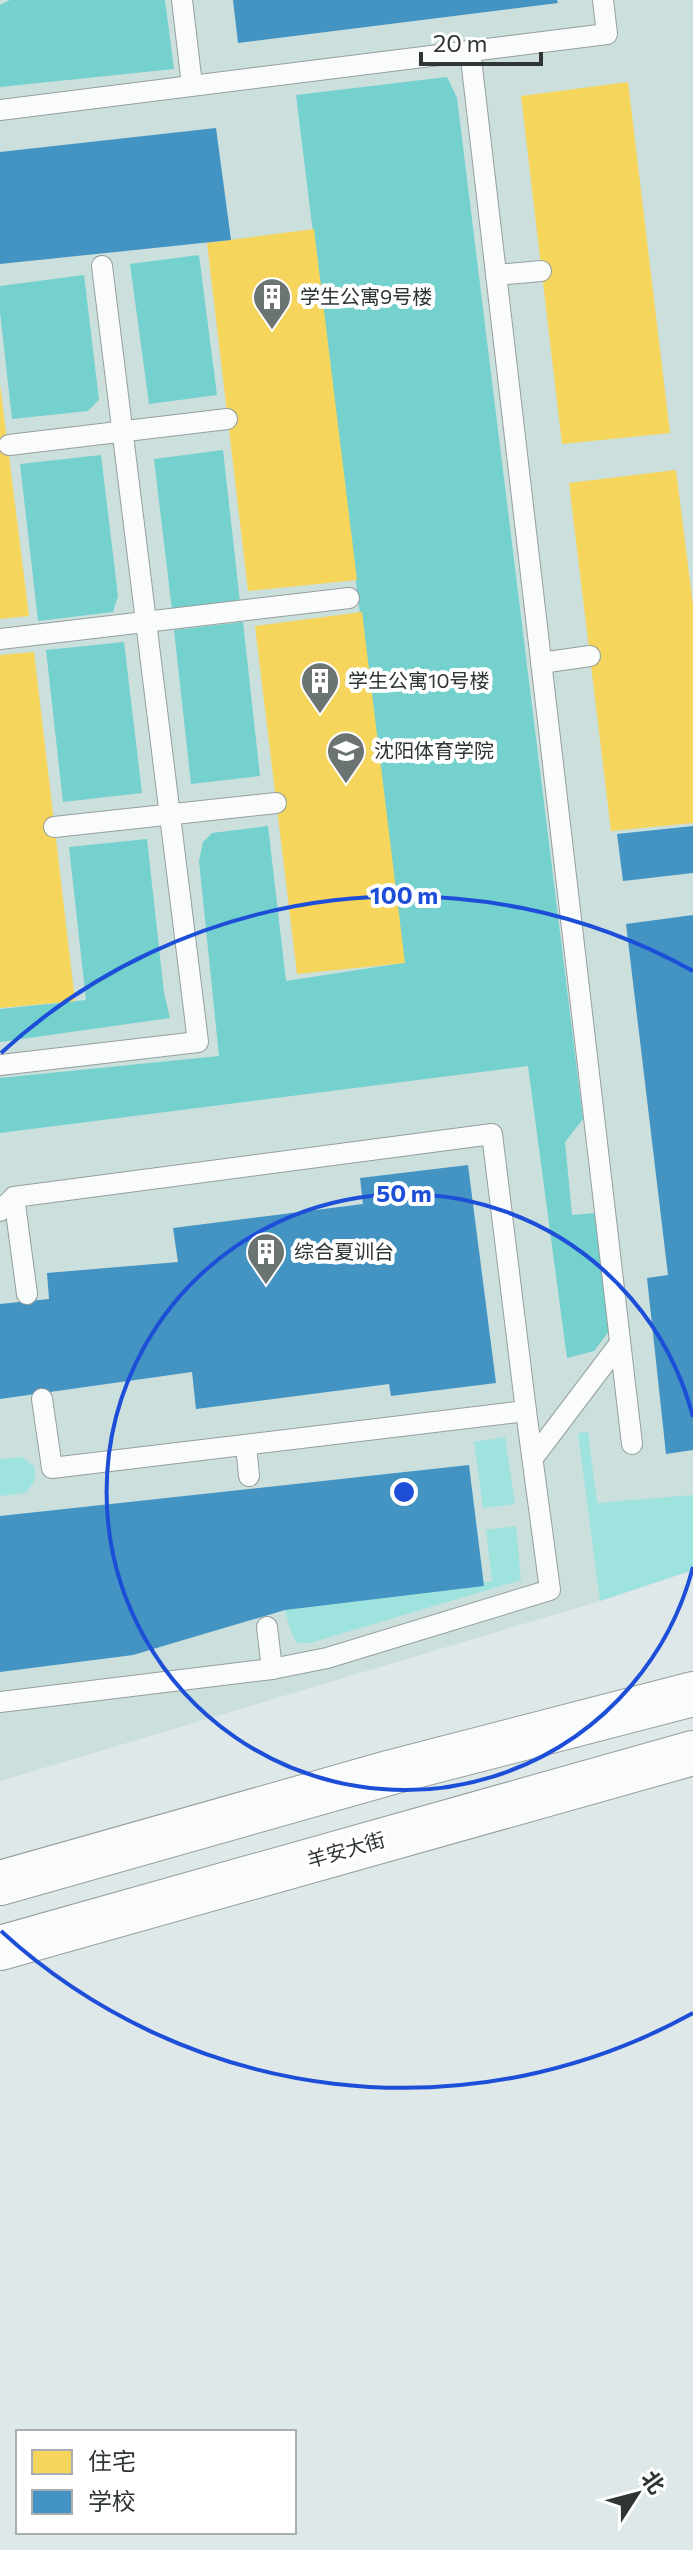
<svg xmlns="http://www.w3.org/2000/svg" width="693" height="2550" viewBox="0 0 693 2550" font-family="Commissioner,'Noto Sans SC',sans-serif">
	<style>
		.built { fill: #cbdfdd }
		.green { fill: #9fe3df }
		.forest { fill: #74d1ce }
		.homes { fill: #f6d55c }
		.schools { fill: #4393c3 }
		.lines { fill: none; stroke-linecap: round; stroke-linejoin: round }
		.service-casing { stroke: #969e9e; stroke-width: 22 }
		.tertiary-casing { stroke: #969e9e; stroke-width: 46 }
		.service { stroke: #fafcfc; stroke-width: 20 }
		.tertiary { stroke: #fafcfc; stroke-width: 44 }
		.ring { fill: none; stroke: #1d4ed8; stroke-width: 4 }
		.labels { text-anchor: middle; stroke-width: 8; stroke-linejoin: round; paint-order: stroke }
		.poi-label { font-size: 20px; fill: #2e3534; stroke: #fff; text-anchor: start }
		.street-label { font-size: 20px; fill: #2e3534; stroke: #fff }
		.centre { fill: #1d4ed8; stroke: #fff; stroke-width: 4 }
		.ring-label { font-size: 24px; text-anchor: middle; font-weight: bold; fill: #1d4ed8; stroke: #fff; stroke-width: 8; stroke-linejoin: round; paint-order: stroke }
	</style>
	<rect width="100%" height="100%" fill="#dee8e8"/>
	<polygon class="built" points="0,0 693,0 693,1570 600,1601 0,1781"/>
	<g class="green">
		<polygon points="588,1432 597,1503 693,1495 693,1570 600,1601 578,1433"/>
		<polygon points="505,1437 515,1504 483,1508 474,1442"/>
		<polygon points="22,1457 34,1466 35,1481 25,1493 0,1496 0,1459"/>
		<polygon points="516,1526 521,1580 310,1643 297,1643 291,1632 285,1610 492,1581 486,1530"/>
	</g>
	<g class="forest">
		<polygon points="10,0 165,0 174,69 0,87 0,5"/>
		<polygon points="447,77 457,98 583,1119 565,1142 572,1215 596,1213 610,1330 594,1351 567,1358 528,1066 0,1133 0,1078 219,1056 199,861 203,842 212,833 268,826 286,981 403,963 296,95"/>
		<polygon points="199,255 217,395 149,404 130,264"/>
		<polygon points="84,275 99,400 88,411 12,419 0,312 0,286"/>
		<polygon points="223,450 240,602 172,610 154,459"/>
		<polygon points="101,455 118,596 113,612 38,621 20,464"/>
		<polygon points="243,622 260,776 191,784 174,630"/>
		<polygon points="124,642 142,793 63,802 46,650"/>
		<polygon points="147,839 164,993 170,1018 0,1042 0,1009 86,1000 69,847"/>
	</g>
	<g class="homes">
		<polygon points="628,82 670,433 562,444 521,96"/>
		<polygon points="314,229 357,580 248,591 207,243"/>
		<polygon points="0,384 29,616 0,619"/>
		<polygon points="676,470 693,605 693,823 611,831 569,483"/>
		<polygon points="362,612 405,963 297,974 255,626"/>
		<polygon points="34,652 75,1001 0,1008 0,655"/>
	</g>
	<g class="schools">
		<polygon points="233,0 557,0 558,3 238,43"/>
		<polygon points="216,128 231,240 0,264 0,152"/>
		<polygon points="693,826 693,873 623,881 617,834"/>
		<polygon points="693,915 693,1450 666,1454 647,1278 668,1275 626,924"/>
		<polygon points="468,1165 496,1383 391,1396 389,1384 196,1409 192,1372 0,1399 0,1304 49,1299 47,1273 178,1262 173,1228 363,1204 360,1178"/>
		<polygon points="469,1465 484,1586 285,1610 133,1655 0,1672 0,1516"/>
	</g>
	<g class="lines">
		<defs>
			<g id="service">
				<polyline points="182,0 192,85"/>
				<polyline points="470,50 632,1444"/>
				<polyline points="0,110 607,34 603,0"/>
				<polyline points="496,275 541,271"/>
				<polyline points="9,445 227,419"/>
				<polyline points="0,639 349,598"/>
				<polyline points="541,663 590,656"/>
				<polyline points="54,827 276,803"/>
				<polyline points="0,1065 198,1042 102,266"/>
				<polyline points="14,1197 27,1294"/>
				<polyline points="0,1211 14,1197 492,1134 526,1411 52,1468 42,1399"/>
				<polyline points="246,1445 249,1476"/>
				<polyline points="533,1458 620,1343"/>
				<polyline points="267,1627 272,1669"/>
				<polyline points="0,1702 272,1669 327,1658 550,1590 526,1411"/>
			</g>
			<g id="tertiary">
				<polyline points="0,1883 392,1772 693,1694"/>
				<polyline points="0,1948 693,1753"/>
			</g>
		</defs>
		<use href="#service" class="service-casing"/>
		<use href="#tertiary" class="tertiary-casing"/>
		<use href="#service" class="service"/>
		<use href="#tertiary" class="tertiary"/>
	</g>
	<g class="ring">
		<path d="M693 1567A298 298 0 1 1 693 1417"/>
		<path d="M693 2013A596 596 0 0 1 1 1931M1 1053A596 596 0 0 1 693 971"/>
	</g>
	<defs>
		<symbol id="building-pin" viewBox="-11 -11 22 30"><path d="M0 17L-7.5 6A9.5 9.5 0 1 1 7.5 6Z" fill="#6c7473" stroke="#fff"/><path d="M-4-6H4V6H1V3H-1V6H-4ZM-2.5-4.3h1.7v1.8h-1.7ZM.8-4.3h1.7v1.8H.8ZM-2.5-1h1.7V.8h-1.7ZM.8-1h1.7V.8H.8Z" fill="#fff"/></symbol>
		<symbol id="university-pin" viewBox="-11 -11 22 30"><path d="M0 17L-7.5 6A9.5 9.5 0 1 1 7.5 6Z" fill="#6c7473" stroke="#fff"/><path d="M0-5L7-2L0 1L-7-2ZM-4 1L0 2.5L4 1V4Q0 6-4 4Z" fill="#fff"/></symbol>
	</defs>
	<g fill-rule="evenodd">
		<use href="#building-pin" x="250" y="275" width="44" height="60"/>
		<use href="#building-pin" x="298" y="659" width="44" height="60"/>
		<use href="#university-pin" x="324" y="729" width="44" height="60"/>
		<use href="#building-pin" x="244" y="1230" width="44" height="60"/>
	</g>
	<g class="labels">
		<g class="poi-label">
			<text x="300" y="304">学生公寓9号楼</text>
			<text x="348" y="688">学生公寓10号楼</text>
			<text x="374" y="758">沈阳体育学院</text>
			<text x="294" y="1259">综合夏训台</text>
		</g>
		<g class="street-label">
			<text transform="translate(346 1850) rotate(-16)" y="7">羊安大街</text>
		</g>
	</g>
	<circle cx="404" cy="1492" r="12" class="centre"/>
	<g class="ring-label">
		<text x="404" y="904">100 m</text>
		<text x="404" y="1202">50 m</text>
	</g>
	<rect x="16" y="2430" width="280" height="104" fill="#ffffff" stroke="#abaeae" stroke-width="2"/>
	<rect x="32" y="2450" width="40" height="24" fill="#f6d55c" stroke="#abaeae" stroke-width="2"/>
	<text x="88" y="2470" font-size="24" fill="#2e3534">住宅</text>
	<rect x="32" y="2490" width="40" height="24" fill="#4393c3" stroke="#abaeae" stroke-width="2"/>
	<text x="88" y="2510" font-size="24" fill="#2e3534">学校</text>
	<g transform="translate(637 2494) rotate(54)" stroke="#ffffff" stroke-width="6" paint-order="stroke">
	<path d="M0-6L14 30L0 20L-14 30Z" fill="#2e3534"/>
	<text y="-12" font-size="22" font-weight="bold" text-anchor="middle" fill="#2e3534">北</text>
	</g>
	<path d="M421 52v12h120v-12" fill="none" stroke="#2e3534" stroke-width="4"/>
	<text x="433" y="52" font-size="24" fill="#2e3534" stroke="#ffffff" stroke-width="6" paint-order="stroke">20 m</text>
</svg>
